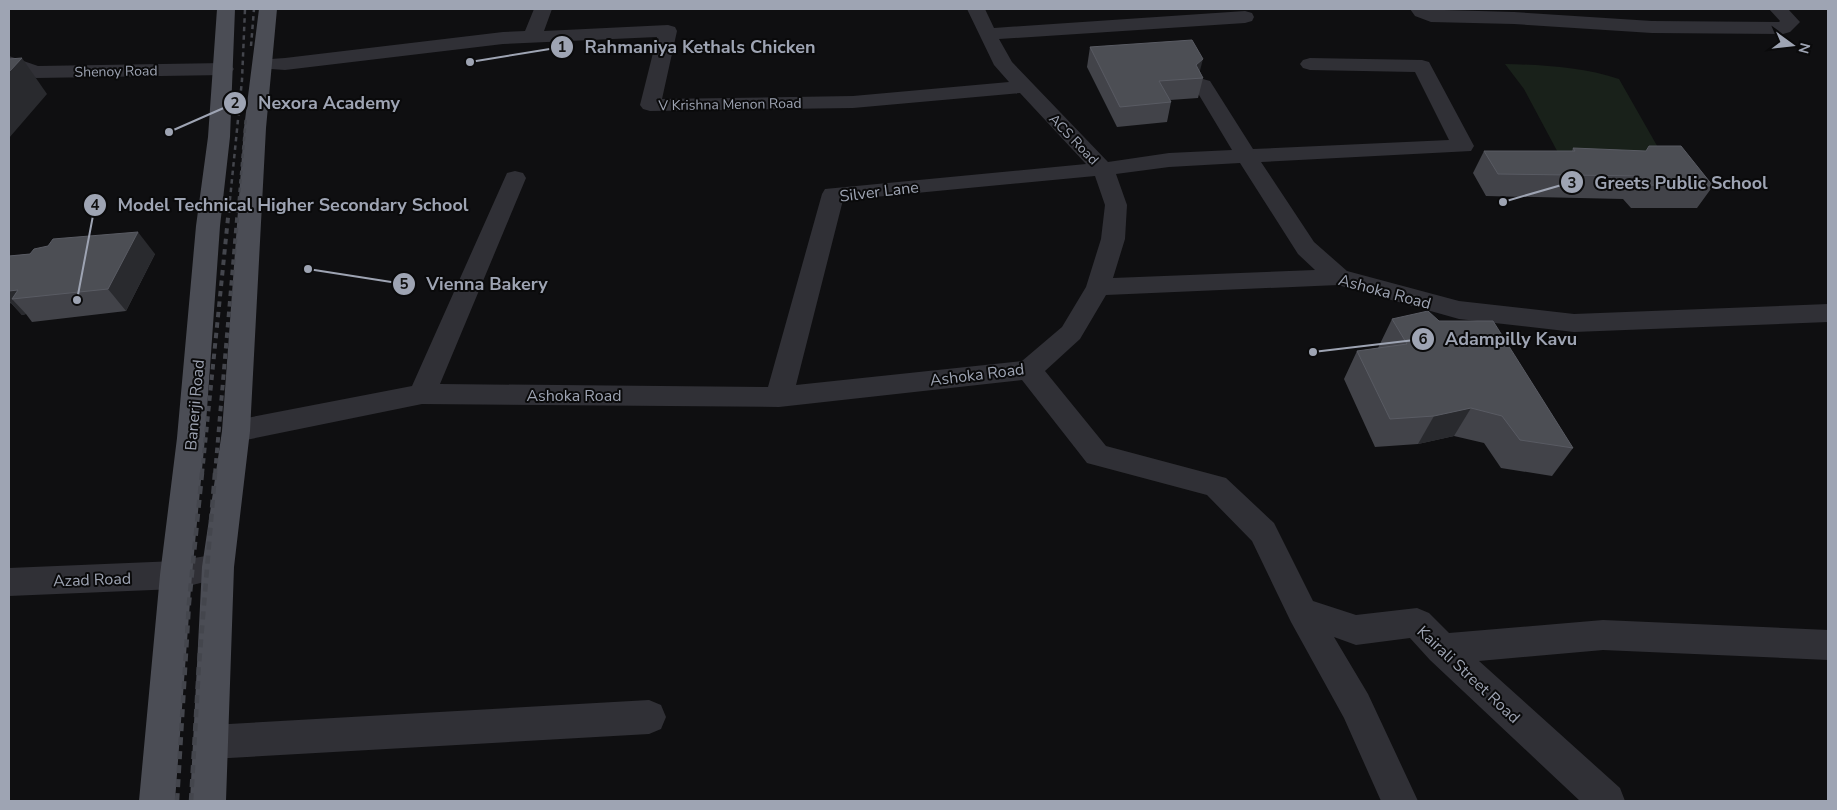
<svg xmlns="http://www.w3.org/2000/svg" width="1837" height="810" viewBox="0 0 1837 810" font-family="'Nunito Sans',sans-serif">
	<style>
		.green { fill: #19211a }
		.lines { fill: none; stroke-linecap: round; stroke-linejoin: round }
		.minor { fill: #303036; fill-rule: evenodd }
		.major { fill: #4b4d55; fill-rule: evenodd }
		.rail-far2 { stroke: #44464d; stroke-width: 2.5; stroke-dasharray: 4.5 4; stroke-linecap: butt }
		.rail-far1 { stroke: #44464d; stroke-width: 4; stroke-dasharray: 5.5 5; stroke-linecap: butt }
		.rail { stroke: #44464d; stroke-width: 4.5; stroke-dasharray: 8 6; stroke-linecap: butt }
		.wall { fill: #424349 }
		.shaded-wall { fill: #292a2e }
		.building { fill: #4c4e54; stroke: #595b63 }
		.labels { text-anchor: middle; stroke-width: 4; stroke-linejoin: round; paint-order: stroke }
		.far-street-label { font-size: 14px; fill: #9ea4b3; stroke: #0a0a0b }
		.street-label { font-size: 16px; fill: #9ea4b3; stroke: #0a0a0b }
		.leader { fill: none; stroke: #9ea4b3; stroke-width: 2 }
		.callout-dot { fill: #9ea4b3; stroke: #0a0a0b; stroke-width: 2 }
		.mark-label { font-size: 15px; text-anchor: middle; font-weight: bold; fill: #111 }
		.callout-label { font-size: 18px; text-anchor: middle; font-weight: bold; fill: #9ea4b3; stroke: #0a0a0b; stroke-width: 4; stroke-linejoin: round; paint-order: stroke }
	</style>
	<rect width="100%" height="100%" fill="#0f0f11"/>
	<path class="green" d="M1505,64c39,1 77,3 114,15l49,86 -105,-3 -39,-73z"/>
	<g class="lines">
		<g class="minor">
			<path d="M534,9h18l-8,22 124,-6 7,2 2,4 -15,68 191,-3 156,-14 -15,-17 -27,-56h18l9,19 251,-17 7,2 2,4 -2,4 -7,2 -246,16 13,23 96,100 61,-9 63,-3 -39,-65 3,-4 7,-2 7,2 43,68 196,-9 -34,-68 -105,-2 -7,-2 -3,-4 3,-4 7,-2 112,2 7,2 45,84 -3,5 -210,11 53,80 33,29 112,30 115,13 254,-10v18l-254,10 -115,-13 -121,-34 -232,10 -26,44 -35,32 61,75 120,32 48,45 39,78 43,14 61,-7 12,5 20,20 154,-13 225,10v30l-225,-10 -124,11 141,127 5,13h-45l-150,-141 -20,-22 -54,7 -22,-8 34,57 50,107h-37l-37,-83 -53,-96 -39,-81 -45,-46 -120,-32 -65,-83 -243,27 -357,-3 -186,38 -10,-3 -4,-8 4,-8 10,-3 176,-34 95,-213 8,-2 8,2 3,5 -86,206 328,3 54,-193 3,-5 261,-25 -66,-71 -167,15 -203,3 -7,-2 -3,-4 17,-68 -154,7 -218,26 -29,-2 -3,-4 3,-4 29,-2 218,-26 22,-1zM1240,163l58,91 17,16 -202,8 12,-39 2,-34 -11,-31 53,-7zM1095,176l10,29 -4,34 -15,48 -24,40 -40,34 -226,24 47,-185z"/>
			<polygon points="1410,9 1514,12 1652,21 1779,22 1780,21 1769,9 1788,9 1800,22 1790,32 1783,34 1652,33 1514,24 1431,22 1415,16"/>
			<polygon points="9,56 38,66 224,63 231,65 234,69 231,73 224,75 36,78 9,69"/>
			<polygon points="218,554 229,558 234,567 229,576 176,589 9,596 9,568 176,561"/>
			<polygon points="649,700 661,705 666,717 661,729 649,734 211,759 198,754 193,742 198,730 211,725"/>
		</g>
		<g class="major">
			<polygon points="217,9 235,9 230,137 220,226 205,438 192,575 175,801 139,801 160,575 177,438 196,226 208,137"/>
			<polygon points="259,9 277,9 266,128 250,431 234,567 226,801 190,801 202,567 222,431 244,128"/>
		</g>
		<g class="rail-far2">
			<polyline points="251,46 254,9"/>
			<polyline points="229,209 242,80 245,9"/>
			<polyline points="238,209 246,116"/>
		</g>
		<g class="rail-far1">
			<polyline points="202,474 229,208"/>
			<polyline points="215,474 238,208"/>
		</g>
		<g class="rail">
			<polyline points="177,801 189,603 202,473"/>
			<polyline points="191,801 199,664 215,473"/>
		</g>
	</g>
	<g class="wall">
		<polygon points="1090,47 1200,72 1203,78 1198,98 1170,100 1171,102 1167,122 1117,127 1087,67"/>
		<polygon points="1573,148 1713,186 1697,208 1631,208 1623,199 1486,196 1473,173 1484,151 1572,151"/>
		<polygon points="48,246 155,254 126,311 32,322 26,314 22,315 11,303 9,304 9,256 30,254"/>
		<polygon points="1392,319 1573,448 1552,476 1501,468 1484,443 1454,436 1418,444 1375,447 1344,379 1357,351 1378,348"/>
	</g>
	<g class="shaded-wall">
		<polygon points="22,58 47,94 9,138 9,72"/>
		<polygon points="1203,59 1198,78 1196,65"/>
		<polygon points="138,232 155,254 126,311 108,289"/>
		<polygon points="18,290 12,299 26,314 22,315 9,301 9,291"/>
		<polygon points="1471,408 1454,436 1418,444 1434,416"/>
	</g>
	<g class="building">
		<polygon points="1192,40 1203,59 1196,65 1203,78 1159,81 1171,102 1120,107 1090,47"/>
		<polygon points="22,58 9,72 9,59"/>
		<polygon points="1649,146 1681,146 1713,186 1645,185 1638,176 1498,174 1484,151 1575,151 1573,148 1646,151"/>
		<polygon points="138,232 108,289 12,299 18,290 9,291 9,256 30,254 34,249 48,246 53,239"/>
		<polygon points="1428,311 1439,321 1493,321 1573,448 1520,440 1502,416 1471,408 1434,416 1390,419 1357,351 1407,344 1392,319"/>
	</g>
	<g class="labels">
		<g class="far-street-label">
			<text transform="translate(116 71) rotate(-1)" y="5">Shenoy Road</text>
			<text transform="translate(730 104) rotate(-1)" y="5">V Krishna Menon Road</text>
			<text transform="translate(1074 139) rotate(46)" y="5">ACS Road</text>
		</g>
		<g class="street-label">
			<text transform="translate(879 191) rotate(-7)" y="6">Silver Lane</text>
			<text transform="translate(1385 291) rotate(15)" y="6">Ashoka Road</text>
			<text transform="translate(977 374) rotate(-7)" y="6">Ashoka Road</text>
			<text x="574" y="401">Ashoka Road</text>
			<text transform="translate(194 405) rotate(-85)" y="6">Banerji Road</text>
			<text transform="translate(92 579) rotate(-2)" y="6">Azad Road</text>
			<text transform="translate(1469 674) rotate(43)" y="6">Kairali Street Road</text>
		</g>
	</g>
	<path class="leader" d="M470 62L562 47M169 132L235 103M1503 202L1572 182M77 300L95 205M308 269L404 284M1313 352L1423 339"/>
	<g class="callout-dot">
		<circle cx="470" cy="62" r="5"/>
		<circle cx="169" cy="132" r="5"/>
		<circle cx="1503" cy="202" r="5"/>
		<circle cx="77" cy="300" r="5"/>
		<circle cx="308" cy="269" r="5"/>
		<circle cx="1313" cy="352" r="5"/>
		<circle cx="562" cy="47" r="12"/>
		<circle cx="235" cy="103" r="12"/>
		<circle cx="1572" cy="182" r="12"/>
		<circle cx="95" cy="205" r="12"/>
		<circle cx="404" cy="284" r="12"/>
		<circle cx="1423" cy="339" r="12"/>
	</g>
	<g class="mark-label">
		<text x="562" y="52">1</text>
		<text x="235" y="108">2</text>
		<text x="1572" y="188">3</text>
		<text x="95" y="210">4</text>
		<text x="404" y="289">5</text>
		<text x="1423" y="344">6</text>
	</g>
	<g class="callout-label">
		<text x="700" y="53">Rahmaniya Kethals Chicken</text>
		<text x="329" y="109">Nexora Academy</text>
		<text x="1681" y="189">Greets Public School</text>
		<text x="293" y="211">Model Technical Higher Secondary School</text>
		<text x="487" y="290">Vienna Bakery</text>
		<text x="1511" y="345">Adampilly Kavu</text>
	</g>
	<rect width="1837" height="810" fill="none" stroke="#9ea4b3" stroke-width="20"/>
	<g transform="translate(1792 45) rotate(105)" stroke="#0a0a0b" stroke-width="4" paint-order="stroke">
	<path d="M0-4L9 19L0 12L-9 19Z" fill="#9ea4b3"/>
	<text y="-8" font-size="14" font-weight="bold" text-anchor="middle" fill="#9ea4b3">N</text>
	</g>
</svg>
